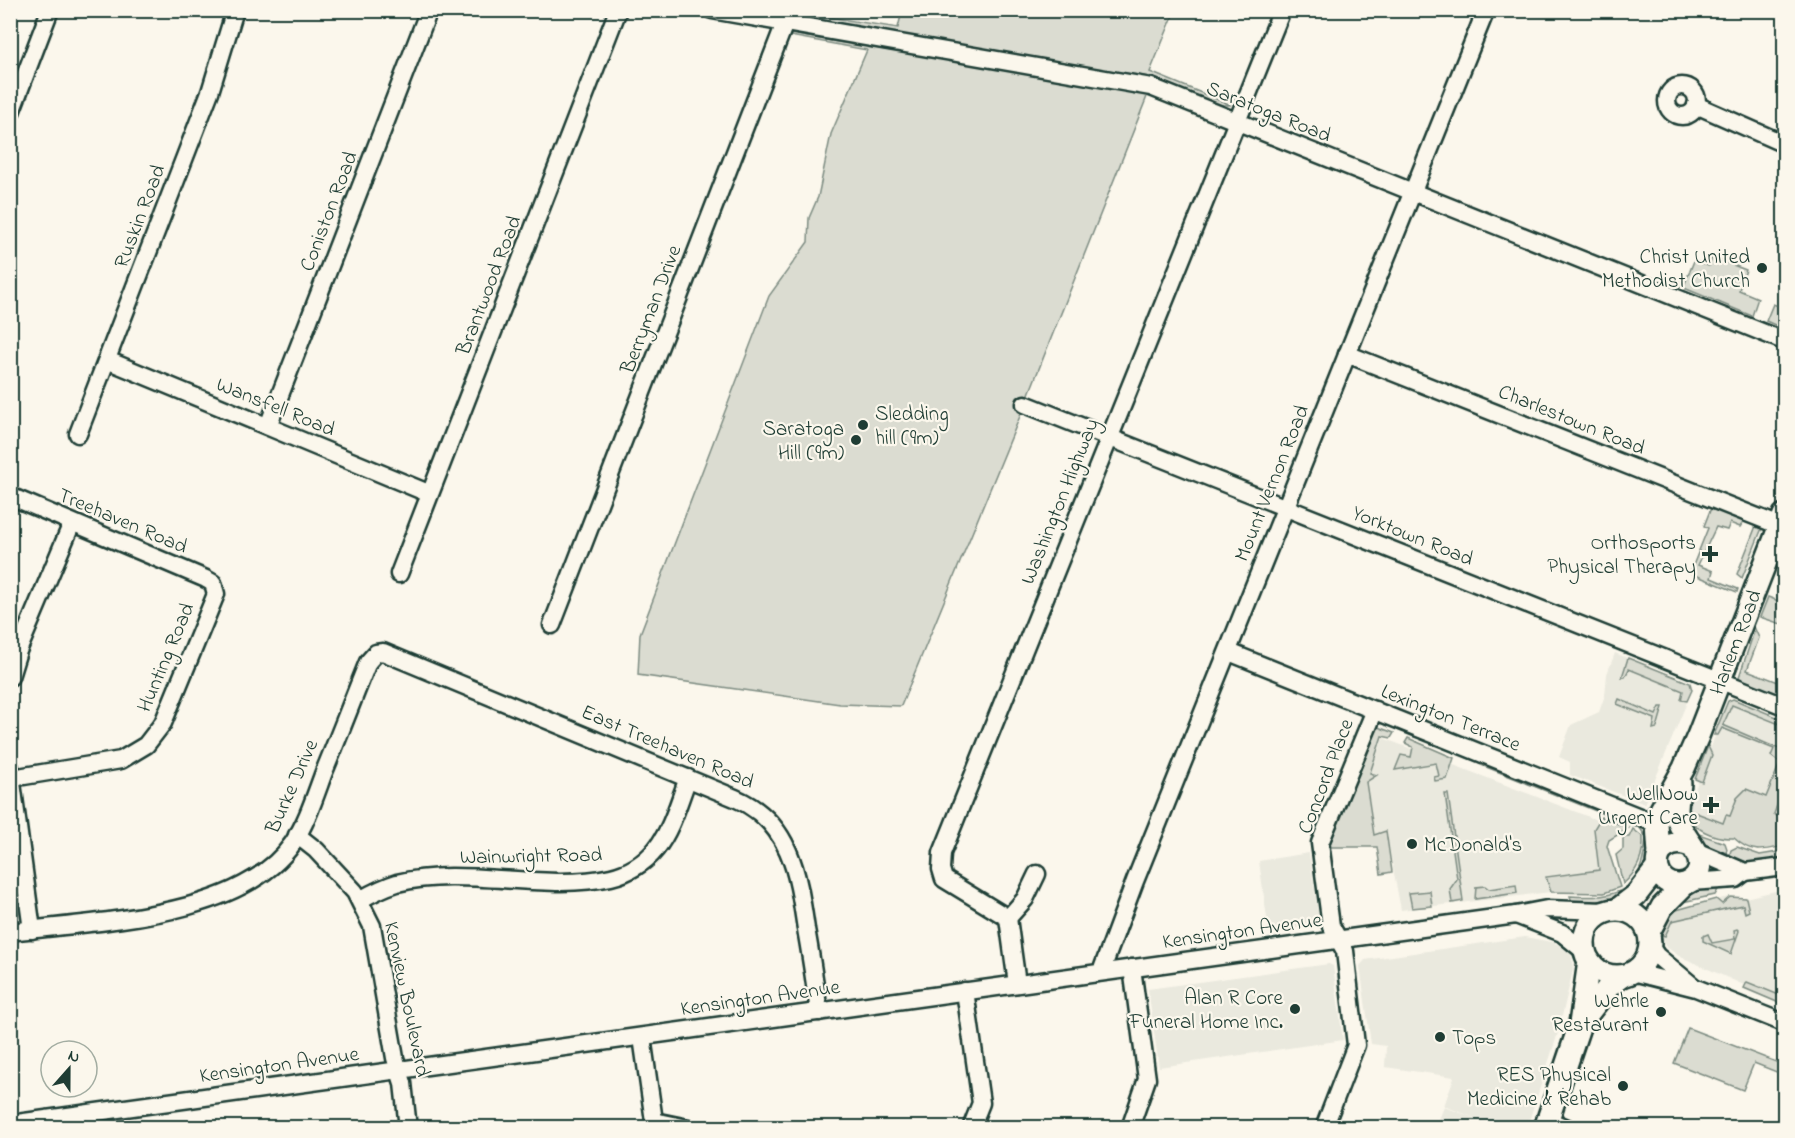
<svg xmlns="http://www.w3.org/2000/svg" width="1795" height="1138" viewBox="0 0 1795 1138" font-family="'Indie Flower',sans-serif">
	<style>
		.built { fill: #eae9de }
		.green { fill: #dbdcd1; stroke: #7d8c82; stroke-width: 1.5 }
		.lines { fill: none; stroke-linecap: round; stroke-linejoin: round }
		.minor-casing { stroke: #1f3d34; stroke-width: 21 }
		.major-casing { stroke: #1f3d34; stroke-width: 26 }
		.minor { stroke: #fbf7ec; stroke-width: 16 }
		.major { stroke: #fbf7ec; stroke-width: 21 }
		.poi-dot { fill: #1f3d34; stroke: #fbf7ec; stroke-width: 2 }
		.labels { text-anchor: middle; stroke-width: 4.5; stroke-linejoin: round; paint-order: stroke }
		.street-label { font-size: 21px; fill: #1f3d34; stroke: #fbf7ec }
		.poi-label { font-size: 21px; fill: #1f3d34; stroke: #fbf7ec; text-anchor: end }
	</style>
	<rect width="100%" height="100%" fill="#fbf7ec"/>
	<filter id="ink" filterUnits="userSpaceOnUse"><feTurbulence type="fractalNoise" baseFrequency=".0167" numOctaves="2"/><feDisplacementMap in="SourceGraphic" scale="12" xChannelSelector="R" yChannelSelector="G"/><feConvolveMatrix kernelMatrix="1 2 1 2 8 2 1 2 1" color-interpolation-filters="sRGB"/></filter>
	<g filter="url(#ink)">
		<g class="built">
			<polygon points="1615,653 1690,683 1692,690 1645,804 1570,775 1570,762 1559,757 1571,725 1599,712 1605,695 1607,674"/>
			<polygon points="1729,699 1784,722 1784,818 1776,813 1766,800 1730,827 1687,811"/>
			<polygon points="1383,738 1597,820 1594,829 1599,870 1546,877 1551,892 1401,910 1386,831 1374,835 1367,781"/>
			<polygon points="1309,853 1320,924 1269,933 1259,861"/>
			<polygon points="1784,889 1784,1003 1679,956 1665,946 1661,936 1665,921 1675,910 1728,897 1745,898"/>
			<polygon points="1525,937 1552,942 1564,947 1571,955 1574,966 1558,1033 1527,1127 1436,1127 1444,1107 1481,1120 1444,1106 1454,1077 1385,1067 1386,1046 1371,1044 1360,966 1365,960"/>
			<polygon points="1329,964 1333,966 1343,1040 1159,1067 1148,989"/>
		</g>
		<g class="green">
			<polygon points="902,11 1175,11 1150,72 1231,105 1220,105 1144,76 803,19 800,16 803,13 898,28"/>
			<polygon points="791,34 1148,94 1025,404 901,706 840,704 638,675 640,634 769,296 808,242 809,218 818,197 831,134 867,50 790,36"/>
			<polygon points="1712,257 1746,270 1739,290 1758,298 1752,316 1672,283 1673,279 1685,283 1694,261 1709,266"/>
			<polygon points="1773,304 1784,308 1784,329 1766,321"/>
			<polygon points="1711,508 1744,521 1740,527 1730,523 1727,530 1716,527 1698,565 1713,571 1711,578 1738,589 1737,592 1690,573 1708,528 1704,526"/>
			<polygon points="1756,526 1762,528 1742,578 1737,574"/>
			<polygon points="1768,597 1784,603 1784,625 1760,617"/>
			<polygon points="1755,629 1759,638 1747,670 1781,683 1783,687 1778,695 1738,680"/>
			<polygon points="1628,658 1690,683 1692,690 1687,701 1681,700 1683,691 1629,669 1625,677 1622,677"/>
			<polygon points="1619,699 1656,715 1660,707 1663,707 1657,728 1653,729 1655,719 1617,704"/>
			<path d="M1733,699l51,21v6l-52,-21 -9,20 61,26v34l-10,29 10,6v26c-22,5 -33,8 -50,-8 -18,1 -44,-8 -48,-29l37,14 3,-8 4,1 7,-18 9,-9 20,8 14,-34 -9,-7 3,-7 -52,-21 -4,7h-4l14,-34z"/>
			<polygon points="1378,727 1394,733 1391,738 1382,736 1370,773 1377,775 1366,782 1374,835 1386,831 1392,872 1381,874 1377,847 1331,847 1330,842"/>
			<polygon points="1408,738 1454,758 1447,779 1435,781 1434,777 1439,776 1436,763 1395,770 1401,755 1411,757 1413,747 1405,743"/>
			<polygon points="1708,746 1712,755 1702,782 1695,779"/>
			<polygon points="1483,763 1635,823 1636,827 1481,765"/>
			<polygon points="1448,794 1463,901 1452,903 1450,889 1457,879 1445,794"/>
			<polygon points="1601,817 1629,828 1609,840 1607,846 1620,887 1604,893 1551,892 1546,877 1599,870 1594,829"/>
			<path d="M1642,827l11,12 -8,37 -31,25 -42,1 -2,-6c49,3 73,-5 76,-59l-6,-9z"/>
			<path d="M1633,829l10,8c1,20 -6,35 -20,47l-7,-29 7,-6v-12h6z"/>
			<polygon points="1693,832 1725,843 1727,849 1725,856 1704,848"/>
			<polygon points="1737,847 1760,855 1784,851 1784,860 1749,863 1729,857 1731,850"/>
			<polygon points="1516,885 1517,893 1475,899 1476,887 1485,886 1489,889"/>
			<polygon points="1719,888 1715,895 1673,904 1691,889"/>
			<polygon points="1430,891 1432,906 1412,908 1409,893"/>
			<polygon points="1730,897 1746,898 1749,911 1745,913 1743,905 1672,921 1665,936 1660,934 1665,922 1673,911 1716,899 1722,904"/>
			<polygon points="1737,929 1739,931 1731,954 1703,941 1703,936 1708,934 1712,943 1735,939 1734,930"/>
			<polygon points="1747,982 1784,997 1784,1005 1744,988"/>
			<polygon points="1688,1028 1784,1065 1784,1075 1754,1063 1743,1090 1674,1063"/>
		</g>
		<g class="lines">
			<defs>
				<g id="minor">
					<polyline points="712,10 1151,87 1784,341"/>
					<circle cx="1682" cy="101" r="15"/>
					<polyline points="1696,105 1784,144"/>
					<polyline points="10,115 50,10"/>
					<polyline points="1347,354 1780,526"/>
					<polyline points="107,360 428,493"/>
					<polyline points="1025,404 1784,706"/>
					<polyline points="268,426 429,10"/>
					<polyline points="78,434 210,92 235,10"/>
					<polyline points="10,496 206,579 213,583 216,594 163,723 146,745 121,760 12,778"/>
					<polyline points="399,574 618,10"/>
					<polyline points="552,625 790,10"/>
					<polyline points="1229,652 1657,824"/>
					<polyline points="10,677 18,651 72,523"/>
					<polyline points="10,768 32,930"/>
					<polyline points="297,835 316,850 355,892 372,926 395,1058 403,1083 408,1128"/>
					<polyline points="1696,851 1745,872 1784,867"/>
					<polyline points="1690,882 1736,879 1745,872"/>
					<path d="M360,900c12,-7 24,-13 37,-17 67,-17 149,9 214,-6 17,-4 34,-14 45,-28 16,-20 23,-48 32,-71"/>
					<polyline points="1516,915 1562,933 1584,951"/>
					<polyline points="1008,918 1025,899 1037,874"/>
					<path d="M10,932c84,-11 231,-13 283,-89 14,-21 22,-47 31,-71 15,-36 29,-73 44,-110l8,-9 7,-1 352,146c56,24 63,77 71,131 5,27 9,55 13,83"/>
					<polyline points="1650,946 1657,956 1693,986"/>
					<polyline points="1101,972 1135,881 1486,10"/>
					<polyline points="1633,972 1696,988 1784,1023"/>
					<polyline points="1017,984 1008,918 944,879 941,869 942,853 1282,10"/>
					<polyline points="965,991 981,1103 971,1128"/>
					<polyline points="642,1037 654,1121"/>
					<polyline points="1548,1120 1567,1128"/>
					<polyline points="654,1121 688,1128"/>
					<polyline points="10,1124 1516,915 1547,909 1605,911"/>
					<polyline points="1130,1128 1147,1079 1132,968"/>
					<polyline points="1324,1128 1356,1045 1345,951 1331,926 1320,843 1375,710"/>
				</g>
				<g id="major">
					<path d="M1680,783c-1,12 -5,25 -2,37 4,17 26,34 21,50 -6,20 -36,20 -41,-1 -5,-20 16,-30 32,-23"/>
					<polyline points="1659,854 1657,824 1659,813 1684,768 1698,736 1784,515"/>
					<polyline points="1618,909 1636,895 1657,868"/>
					<circle cx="1617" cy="943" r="33"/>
					<polyline points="1649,932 1662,907 1684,885"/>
					<polyline points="1580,1024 1610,985 1622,976"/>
					<polyline points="1545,1128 1580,1024 1589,961"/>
				</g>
			</defs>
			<use href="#minor" class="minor-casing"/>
			<use href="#major" class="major-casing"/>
			<use href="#minor" class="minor"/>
			<use href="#major" class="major"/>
		</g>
	</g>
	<g class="poi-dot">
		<circle cx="1762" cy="268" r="6"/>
		<circle cx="863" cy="425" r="6"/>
		<circle cx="856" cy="440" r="6"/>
		<path d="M1707 545h6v6h6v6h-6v6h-6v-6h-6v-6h6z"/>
		<path d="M1708 796h6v6h6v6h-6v6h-6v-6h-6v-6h6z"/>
		<circle cx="1412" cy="844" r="6"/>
		<circle cx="1295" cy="1009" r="6"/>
		<circle cx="1661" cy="1012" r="6"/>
		<circle cx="1440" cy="1037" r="6"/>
		<circle cx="1623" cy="1086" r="6"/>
	</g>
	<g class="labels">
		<g class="street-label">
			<text transform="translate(1269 111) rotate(22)" y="7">Saratoga Road</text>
			<text transform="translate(328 211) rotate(-69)" y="7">Coniston Road</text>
			<text transform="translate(139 216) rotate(-69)" y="7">Ruskin Road</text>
			<text transform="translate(488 285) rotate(-69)" y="7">Brantwood Road</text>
			<text transform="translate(650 309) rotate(-69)" y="7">Berryman Drive</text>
			<text transform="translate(276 406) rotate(22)" y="7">Wansfell Road</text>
			<text transform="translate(1572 419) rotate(22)" y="7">Charlestown Road</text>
			<text transform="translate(1271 483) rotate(-68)" y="7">Mount Vernon Road</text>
			<text transform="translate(1059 501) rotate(-68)" y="7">Washington Highway</text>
			<text transform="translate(123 520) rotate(23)" y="7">Treehaven Road</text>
			<text transform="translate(1413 535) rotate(22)" y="7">Yorktown Road</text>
			<text transform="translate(1735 642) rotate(-69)" y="7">Harlem Road</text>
			<text transform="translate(165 657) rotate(-67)" y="7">Hunting Road</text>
			<text transform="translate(1451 717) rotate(22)" y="7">Lexington Terrace</text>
			<text transform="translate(668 746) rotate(23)" y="7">East Treehaven Road</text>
			<text transform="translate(1325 776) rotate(-69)" y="7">Concord Place</text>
			<text transform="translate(291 786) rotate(-66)" y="7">Burke Drive</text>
			<text transform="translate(531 855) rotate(-1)" y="7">Wainwright Road</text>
			<text transform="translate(1242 930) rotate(-8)" y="7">Kensington Avenue</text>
			<text transform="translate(760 997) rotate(-8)" y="7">Kensington Avenue</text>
			<text transform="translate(408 999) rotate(78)" y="7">Kenview Boulevard</text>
			<text transform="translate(279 1064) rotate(-8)" y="7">Kensington Avenue</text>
		</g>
		<g class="poi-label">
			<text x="1750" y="263">Christ United<tspan x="1750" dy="24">Methodist Church</tspan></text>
			<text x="875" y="420" text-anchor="start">Sledding<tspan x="875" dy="24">hill (9m)</tspan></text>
			<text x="844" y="435">Saratoga<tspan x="844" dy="24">Hill (9m)</tspan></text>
			<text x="1696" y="549">Orthosports<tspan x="1696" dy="24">Physical Therapy</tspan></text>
			<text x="1698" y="800">WellNow<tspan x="1698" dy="24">Urgent Care</tspan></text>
			<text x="1424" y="851" text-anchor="start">McDonald's</text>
			<text x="1283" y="1004">Alan R Core<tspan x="1283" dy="24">Funeral Home Inc.</tspan></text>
			<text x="1649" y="1007">Wehrle<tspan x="1649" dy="24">Restaurant</tspan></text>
			<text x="1452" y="1044" text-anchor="start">Tops</text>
			<text x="1611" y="1081">RES Physical<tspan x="1611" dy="24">Medicine &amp; Rehab</tspan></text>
		</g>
	</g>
	<rect width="1795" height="1138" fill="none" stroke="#fbf7ec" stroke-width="36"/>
	<rect x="18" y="18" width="1759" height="1102" fill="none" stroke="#1f3d34" stroke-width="2" filter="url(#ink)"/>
	<g transform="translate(69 1069) rotate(21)"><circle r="28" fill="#fbf7ec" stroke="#a3ada2" stroke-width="1.5"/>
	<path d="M0-4.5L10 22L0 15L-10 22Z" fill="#1f3d34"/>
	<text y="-9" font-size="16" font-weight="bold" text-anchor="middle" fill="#1f3d34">N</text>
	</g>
</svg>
